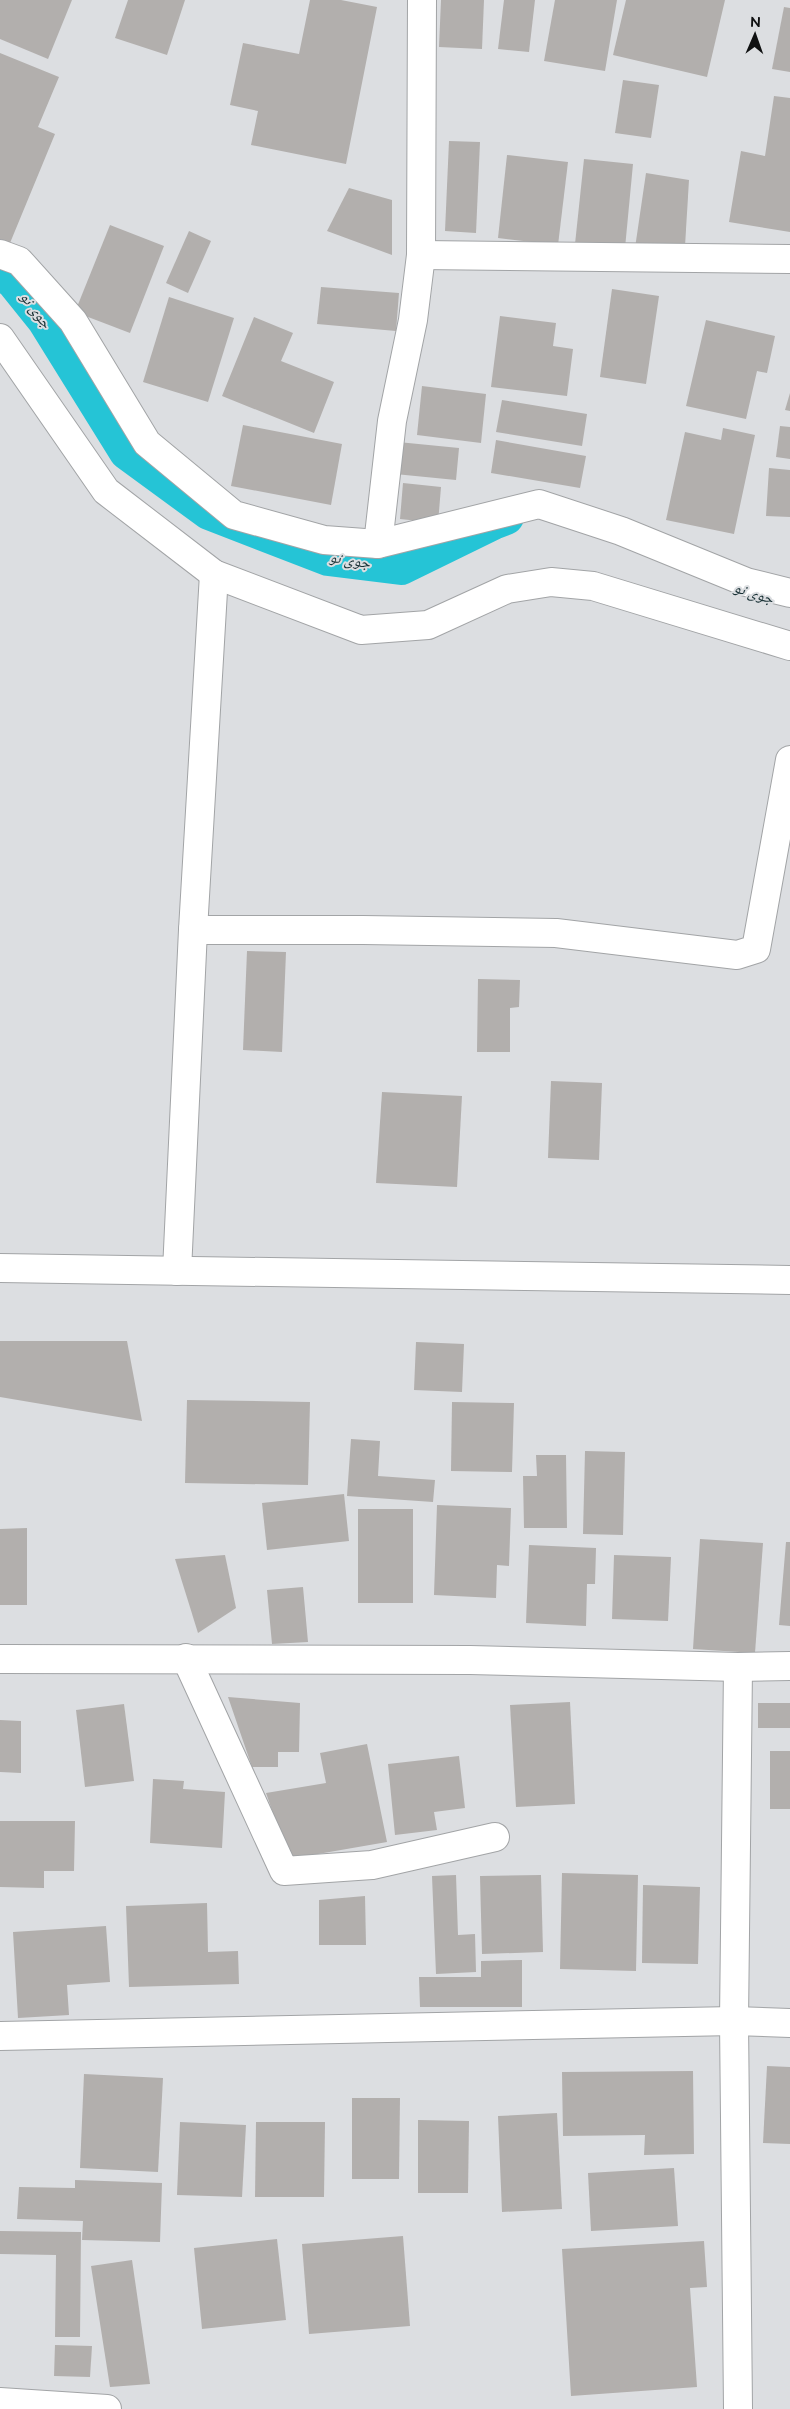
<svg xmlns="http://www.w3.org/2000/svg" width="790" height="2409" viewBox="0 0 790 2409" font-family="Raleway,'Noto Naskh Arabic',sans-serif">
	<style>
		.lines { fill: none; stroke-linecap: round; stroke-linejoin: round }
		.canal { stroke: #25c4d6; stroke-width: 36 }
		.building { fill: #b2afad }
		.minor-casing { stroke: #a2a4a6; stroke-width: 30 }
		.minor { stroke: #fff; stroke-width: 28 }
		.labels { text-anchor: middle; stroke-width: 4; stroke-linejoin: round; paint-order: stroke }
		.water-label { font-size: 15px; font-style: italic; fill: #183034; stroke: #dcdee1 }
	</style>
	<rect width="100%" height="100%" fill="#dcdee1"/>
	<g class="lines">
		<polyline class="canal" points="0,274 12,279 45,320 127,452 209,512 328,558 401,567 493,522 506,517"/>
	</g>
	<g class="building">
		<polygon points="0,0 72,0 48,59 0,39"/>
		<polygon points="128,0 185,0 167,55 115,38"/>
		<polygon points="310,0 341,0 377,7 346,164 251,145 258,111 230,105 243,43 299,54"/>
		<polygon points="441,0 484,0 482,49 439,47"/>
		<polygon points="504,0 535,0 529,52 498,49"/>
		<polygon points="555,0 617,0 605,71 544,61"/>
		<polygon points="626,0 725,0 707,77 613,55"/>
		<polygon points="784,7 790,8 790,72 772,69"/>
		<polygon points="0,53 59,77 38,127 55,134 10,243 0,239"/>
		<polygon points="623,80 659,85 651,138 615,133"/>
		<polygon points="774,96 790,98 790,232 729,222 741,151 765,156"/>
		<polygon points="449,141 480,142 476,233 445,231"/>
		<polygon points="507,155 568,162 558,245 498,238"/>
		<polygon points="584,159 633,164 625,248 575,244"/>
		<polygon points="646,173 689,180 685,246 635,248"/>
		<polygon points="349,188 392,200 392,255 327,231"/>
		<polygon points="110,225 164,246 130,333 75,312"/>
		<polygon points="189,231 211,241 188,293 166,283"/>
		<polygon points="321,287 399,293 396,331 317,324"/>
		<polygon points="612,289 659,296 646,384 600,377"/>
		<polygon points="169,297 234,318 208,402 143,382"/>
		<polygon points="500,316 556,323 553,346 573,349 567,396 491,387"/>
		<polygon points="254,317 293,333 281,361 334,382 314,433 222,396"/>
		<polygon points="706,320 775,336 767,373 757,371 746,419 686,406"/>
		<polygon points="422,386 486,394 481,443 417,435"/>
		<polygon points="790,393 790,411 785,410"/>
		<polygon points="502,400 587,414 582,446 496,432"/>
		<polygon points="243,425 342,444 331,505 231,486"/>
		<polygon points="780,426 790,427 790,459 776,457"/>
		<polygon points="723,428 755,435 734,534 666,520 685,432 721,440"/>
		<polygon points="496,440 586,456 580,488 491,473"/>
		<polygon points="398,442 459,448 456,480 395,474"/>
		<polygon points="769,468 790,470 790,517 766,516"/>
		<polygon points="403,483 441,487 438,523 400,519"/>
		<polygon points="247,951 286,952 282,1052 243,1050"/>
		<polygon points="478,979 520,980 519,1007 510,1008 510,1052 477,1052"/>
		<polygon points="551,1081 602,1083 599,1160 548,1158"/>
		<polygon points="382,1092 462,1096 457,1187 376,1183"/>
		<polygon points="0,1341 127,1341 142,1421 0,1397"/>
		<polygon points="416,1342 464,1344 462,1392 414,1390"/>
		<polygon points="187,1400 310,1402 308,1485 185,1483"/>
		<polygon points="452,1402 514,1403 512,1472 451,1471"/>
		<polygon points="351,1439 380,1441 378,1476 435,1480 433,1502 347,1496"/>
		<polygon points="585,1451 625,1452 623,1535 583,1534"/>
		<polygon points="536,1455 566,1455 567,1528 524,1528 523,1476 537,1476"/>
		<polygon points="344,1494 349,1541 267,1550 262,1503"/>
		<polygon points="437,1505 511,1508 509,1566 497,1565 496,1598 434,1595"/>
		<rect x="358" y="1509" width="55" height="94"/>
		<polygon points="27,1528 27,1605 0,1605 0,1529"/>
		<polygon points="700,1539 763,1543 755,1653 693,1649"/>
		<polygon points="786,1542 790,1542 790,1626 779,1625"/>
		<polygon points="529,1545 596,1548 595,1584 587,1584 586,1626 526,1623"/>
		<polygon points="225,1555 236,1608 198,1633 175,1559"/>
		<polygon points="614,1555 671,1557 668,1621 612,1619"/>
		<polygon points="303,1587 308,1642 272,1644 267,1590"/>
		<polygon points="228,1697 300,1703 299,1752 278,1752 278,1767 252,1767"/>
		<polygon points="570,1702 575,1804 516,1807 510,1705"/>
		<rect x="758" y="1703" width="32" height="25"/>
		<polygon points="124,1704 134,1781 85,1787 76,1710"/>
		<polygon points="0,1720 21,1721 21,1773 0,1772"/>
		<polygon points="367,1744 387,1842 289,1859 266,1793 326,1783 320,1753"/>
		<rect x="770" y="1751" width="20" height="58"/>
		<polygon points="459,1756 465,1808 434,1812 437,1830 395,1835 388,1764"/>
		<polygon points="153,1779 184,1781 183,1789 225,1792 222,1848 150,1843"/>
		<polygon points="0,1821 75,1821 74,1871 44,1871 44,1888 0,1887"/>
		<polygon points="562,1873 638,1875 636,1971 560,1969"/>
		<polygon points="456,1875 458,1935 475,1934 476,1972 436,1974 432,1876"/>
		<polygon points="541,1875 543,1952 482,1954 480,1876"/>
		<polygon points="643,1885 700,1887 698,1964 642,1963"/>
		<polygon points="365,1896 366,1945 319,1945 319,1900"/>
		<polygon points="207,1903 208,1952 238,1951 239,1984 129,1987 126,1906"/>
		<polygon points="106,1926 110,1982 67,1985 69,2015 18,2018 13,1932"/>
		<polygon points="522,1960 522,2007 420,2007 419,1977 481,1977 481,1961"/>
		<polygon points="767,2066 790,2067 790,2144 763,2143"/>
		<polygon points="693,2071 694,2154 644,2155 645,2135 563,2136 562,2072"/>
		<polygon points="84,2074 163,2078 158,2172 80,2168"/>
		<polygon points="352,2098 400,2098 399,2179 352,2179"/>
		<polygon points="557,2113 562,2209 502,2212 498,2116"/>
		<polygon points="418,2120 469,2121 468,2193 418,2193"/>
		<polygon points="180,2122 246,2125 242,2197 177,2195"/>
		<polygon points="256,2122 325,2122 324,2197 255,2197"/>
		<polygon points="674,2168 678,2226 591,2231 588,2173"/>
		<polygon points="75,2180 162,2183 160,2242 82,2240 83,2221 17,2219 19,2187 75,2188"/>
		<polygon points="0,2231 81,2232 80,2337 55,2337 56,2255 0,2254"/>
		<polygon points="403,2236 410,2326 309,2334 302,2244"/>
		<polygon points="277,2239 286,2320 202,2329 194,2248"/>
		<polygon points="704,2241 707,2287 690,2288 697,2387 571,2396 562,2249"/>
		<polygon points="132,2260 150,2384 110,2387 91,2266"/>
		<polygon points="55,2345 92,2346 90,2377 54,2376"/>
	</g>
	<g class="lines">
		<defs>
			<g id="minor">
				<polyline points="0,254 19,261 73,321 147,443 234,515 324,540 378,544 539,504 621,531 746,582 790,593"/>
				<polyline points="421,255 790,259"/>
				<polyline points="0,338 106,491 214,574 361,630 428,625 507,589 551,582 593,586 790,646"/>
				<polyline points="378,544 392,421 413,320 421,255 422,0"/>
				<polyline points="193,930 363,930 556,933 737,955 756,949 790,760"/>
				<polyline points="0,1268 790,1280"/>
				<polyline points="177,1271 193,930 214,574"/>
				<polyline points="186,1658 284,1871 372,1865 495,1837"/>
				<polyline points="0,1659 470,1660 738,1667 790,1666"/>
				<polyline points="738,1667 734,2021 738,2409"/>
				<polyline points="0,2036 734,2021 790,2023"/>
				<polyline points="0,2402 107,2409"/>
			</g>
		</defs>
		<use href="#minor" class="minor-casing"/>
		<use href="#minor" class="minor"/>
	</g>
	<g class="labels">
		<g class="water-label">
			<text transform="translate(36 310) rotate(53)" y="5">جوی نو</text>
			<text transform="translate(350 560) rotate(9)" y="5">جوی نو</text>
			<text transform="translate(754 593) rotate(18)" y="5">جوی نو</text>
		</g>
	</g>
	<g transform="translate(755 35) rotate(2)" stroke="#dcdee1" stroke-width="4" paint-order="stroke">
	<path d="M0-4L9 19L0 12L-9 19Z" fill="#101112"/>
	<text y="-8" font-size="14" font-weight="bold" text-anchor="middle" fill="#101112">N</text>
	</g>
</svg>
